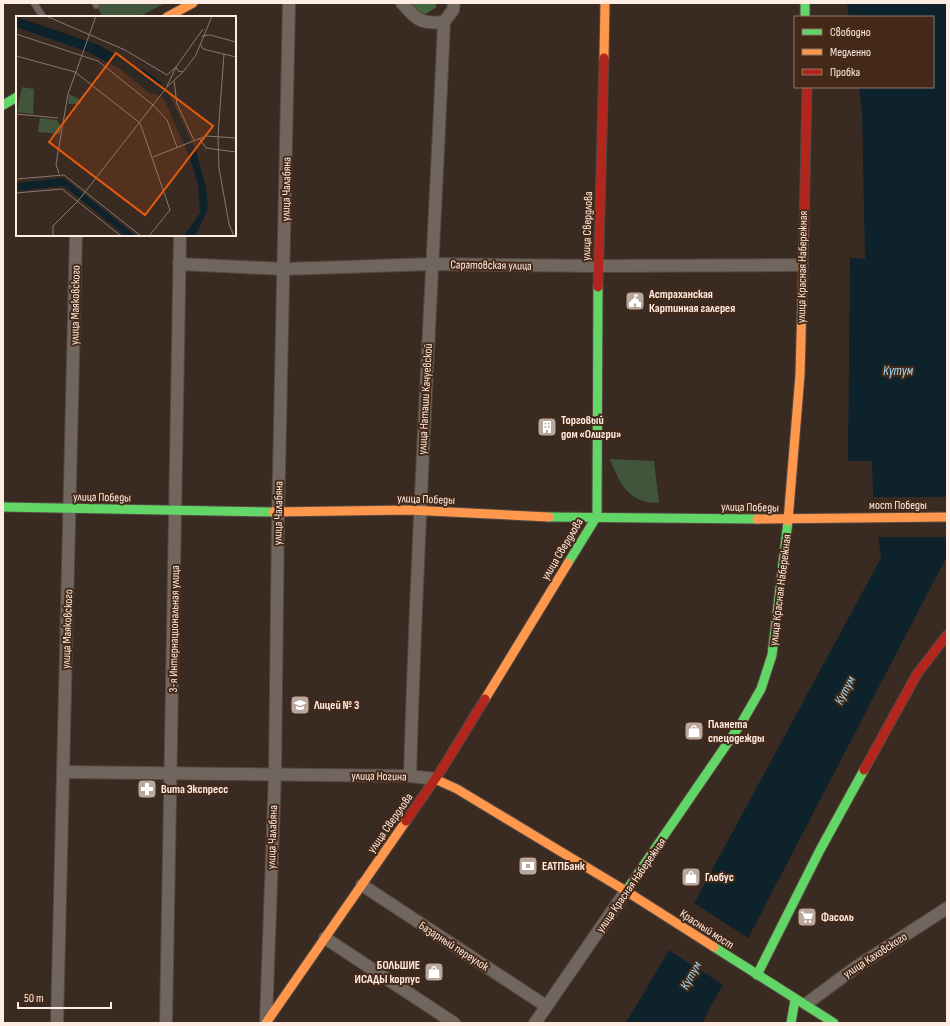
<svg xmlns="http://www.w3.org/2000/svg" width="950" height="1026" viewBox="0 0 950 1026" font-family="'Sofia Sans Condensed',sans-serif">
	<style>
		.green { fill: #40553a }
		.forest { fill: #44683d }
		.water { fill: #0d222a }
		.pier { fill: #3a2b22 }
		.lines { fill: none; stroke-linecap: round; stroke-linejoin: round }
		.lane-casing { stroke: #554740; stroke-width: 8 }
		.street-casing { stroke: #554740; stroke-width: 14 }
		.fast-casing { stroke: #554740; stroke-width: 11 }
		.slow-casing { stroke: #554740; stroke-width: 11 }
		.jam-casing { stroke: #554740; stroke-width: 11 }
		.lane { stroke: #71665e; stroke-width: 6 }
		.street { stroke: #71665e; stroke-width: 12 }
		.fast { stroke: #63d668; stroke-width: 9 }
		.slow { stroke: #ff974d; stroke-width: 9 }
		.jam { stroke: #b3261e; stroke-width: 9 }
		.labels { text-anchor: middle; stroke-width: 4; stroke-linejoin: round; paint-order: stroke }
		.street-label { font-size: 12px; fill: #ffece2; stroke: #442918 }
		.poi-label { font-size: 12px; font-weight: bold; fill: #ffece2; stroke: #442918; text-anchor: start }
		.water-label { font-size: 13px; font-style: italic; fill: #a4e0fb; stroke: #442918 }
		.inset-road { fill: none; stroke: #89786f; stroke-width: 1 }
		.view { fill: #e8590c; fill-opacity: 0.15; stroke: #e8590c; stroke-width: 2 }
		.inset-edge { fill: none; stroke: #ffece2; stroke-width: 2 }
	</style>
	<rect width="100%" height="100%" fill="#3a2b22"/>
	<g class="green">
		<polygon points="95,3 165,3 139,17 103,17"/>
		<path d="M610,459l44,2 5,42c-30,0 -39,-18 -49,-44z"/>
	</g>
	<polygon class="forest" points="408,3 435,3 437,7 420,17"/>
	<polygon class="water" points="847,3 946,3 947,8 947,556 754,927 702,1023 626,1023 666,955 881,558 873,496 872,461 848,461 850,258 865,259 862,110 859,87 933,87 933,17 849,17"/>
	<g class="pier">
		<polygon points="871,497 947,497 947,537 876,537"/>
		<polygon points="692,902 750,939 725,986 667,949"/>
	</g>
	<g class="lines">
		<defs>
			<g id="lane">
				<polyline points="34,3 43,17"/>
				<polyline points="95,3 96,5"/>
			</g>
			<g id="street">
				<path d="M402,3c15,17 18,21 42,19"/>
				<polyline points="179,264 285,269 433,264 598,266 802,265"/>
				<polyline points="63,772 410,776 435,779"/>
				<path d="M410,776c7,-251 23,-503 34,-754l9,-12 1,-7"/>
				<polyline points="362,885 546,1006"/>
				<polyline points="325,938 454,1023"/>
				<polyline points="806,1004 856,967 947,908"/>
				<polyline points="266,1021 275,774 278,519 289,3"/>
				<polyline points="57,1023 76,235"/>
				<polyline points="166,1023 180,235"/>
				<polyline points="535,1023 626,891"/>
			</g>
			<g id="fast">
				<polyline points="805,3 805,17"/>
				<polyline points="3,105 17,97"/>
				<polyline points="3,507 273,512"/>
				<polyline points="549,517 757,519"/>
				<polyline points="568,563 597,516 598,287"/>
				<polyline points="626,891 742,722 761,689 772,655 788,521"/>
				<polyline points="714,947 834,1023"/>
				<polyline points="757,975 820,850 864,770"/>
				<polyline points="791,1023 795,1000"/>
			</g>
			<g id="slow">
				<polyline points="167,17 193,3"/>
				<polyline points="604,58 605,3"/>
				<polyline points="273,512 409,510 549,517"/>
				<polyline points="757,519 947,517"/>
				<polyline points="788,521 800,375 804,229"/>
				<polyline points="485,699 568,563"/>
				<polyline points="435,779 457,789 626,891 714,947"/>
				<polyline points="266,1023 406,821"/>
			</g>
			<g id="jam">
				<polyline points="804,229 807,87"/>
				<polyline points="598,287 604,58"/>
				<polyline points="864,770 917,674 947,635"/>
				<polyline points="406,821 442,769 485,699"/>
			</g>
		</defs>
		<use href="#lane" class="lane-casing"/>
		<use href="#street" class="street-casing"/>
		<use href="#fast" class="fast-casing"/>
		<use href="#slow" class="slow-casing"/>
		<use href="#jam" class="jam-casing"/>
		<use href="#lane" class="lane"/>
		<use href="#street" class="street"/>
		<use href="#fast" class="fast"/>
		<use href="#slow" class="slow"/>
		<use href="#jam" class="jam"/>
	</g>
	<defs>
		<symbol id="civic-square" viewBox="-11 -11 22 22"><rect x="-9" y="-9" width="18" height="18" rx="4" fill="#baa89f" stroke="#442918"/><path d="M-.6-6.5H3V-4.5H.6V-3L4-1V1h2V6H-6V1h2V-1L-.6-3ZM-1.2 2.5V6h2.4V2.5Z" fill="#fff"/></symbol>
		<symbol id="building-square" viewBox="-11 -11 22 22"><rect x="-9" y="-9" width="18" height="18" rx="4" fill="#baa89f" stroke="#442918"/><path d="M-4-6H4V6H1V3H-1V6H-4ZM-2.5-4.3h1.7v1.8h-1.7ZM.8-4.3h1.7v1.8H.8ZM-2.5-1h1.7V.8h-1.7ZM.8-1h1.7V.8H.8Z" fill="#fff"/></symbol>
		<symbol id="school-square" viewBox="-11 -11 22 22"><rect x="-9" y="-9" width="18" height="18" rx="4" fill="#baa89f" stroke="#442918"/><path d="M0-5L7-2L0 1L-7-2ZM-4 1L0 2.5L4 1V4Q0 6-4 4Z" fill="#fff"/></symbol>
		<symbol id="shop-square" viewBox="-11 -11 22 22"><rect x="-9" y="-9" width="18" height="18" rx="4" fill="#baa89f" stroke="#442918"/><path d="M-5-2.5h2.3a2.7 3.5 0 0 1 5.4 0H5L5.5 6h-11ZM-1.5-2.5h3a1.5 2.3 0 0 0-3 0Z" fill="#fff"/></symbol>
		<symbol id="pharmacy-square" viewBox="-11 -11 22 22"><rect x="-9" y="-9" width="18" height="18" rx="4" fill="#baa89f" stroke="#442918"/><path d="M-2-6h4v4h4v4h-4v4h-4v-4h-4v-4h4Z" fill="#fff"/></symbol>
		<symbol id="bank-square" viewBox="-11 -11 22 22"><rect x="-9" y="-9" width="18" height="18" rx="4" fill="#baa89f" stroke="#442918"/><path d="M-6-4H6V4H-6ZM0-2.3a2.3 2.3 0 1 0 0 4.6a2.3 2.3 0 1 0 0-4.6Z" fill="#fff"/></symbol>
		<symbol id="supermarket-square" viewBox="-11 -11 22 22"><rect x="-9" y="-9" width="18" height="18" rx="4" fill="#baa89f" stroke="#442918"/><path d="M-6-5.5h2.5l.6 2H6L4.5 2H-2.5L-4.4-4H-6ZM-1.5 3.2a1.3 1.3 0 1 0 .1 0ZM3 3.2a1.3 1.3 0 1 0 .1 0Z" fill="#fff"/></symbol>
	</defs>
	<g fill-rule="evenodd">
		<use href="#civic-square" x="624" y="290" width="22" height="22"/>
		<use href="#building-square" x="536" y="416" width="22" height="22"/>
		<use href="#school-square" x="289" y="694" width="22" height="22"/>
		<use href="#shop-square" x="683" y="720" width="22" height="22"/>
		<use href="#pharmacy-square" x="136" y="778" width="22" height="22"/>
		<use href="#bank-square" x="517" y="855" width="22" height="22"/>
		<use href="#shop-square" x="680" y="866" width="22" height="22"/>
		<use href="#supermarket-square" x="796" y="906" width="22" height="22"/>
		<use href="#shop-square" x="423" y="961" width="22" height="22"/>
	</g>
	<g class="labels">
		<g class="street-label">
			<text transform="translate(286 189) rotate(-89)" y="4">улица Чалабяна</text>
			<text transform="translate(587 226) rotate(-88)" y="4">улица Свердлова</text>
			<text transform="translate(491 265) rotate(1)" y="4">Саратовская улица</text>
			<text transform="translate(802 267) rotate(-89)" y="4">улица Красная Набережная</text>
			<text transform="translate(75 305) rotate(-89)" y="4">улица Маяковского</text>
			<text transform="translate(425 399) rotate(-87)" y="4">улица Наташи Качуевской</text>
			<text transform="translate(102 497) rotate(1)" y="4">улица Победы</text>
			<text transform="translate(426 499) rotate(2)" y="4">улица Победы</text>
			<text x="898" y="509">мост Победы</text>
			<text transform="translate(750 507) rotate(1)" y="4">улица Победы</text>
			<text transform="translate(278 513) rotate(-89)" y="4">улица Чалабяна</text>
			<text transform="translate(562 549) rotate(-59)" y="4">улица Свердлова</text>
			<text transform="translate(780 590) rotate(-83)" y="4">улица Красная Набережная</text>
			<text transform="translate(67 629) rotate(-88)" y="4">улица Маяковского</text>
			<text transform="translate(174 629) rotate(-89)" y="4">3-я Интернациональная улица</text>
			<text transform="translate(379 776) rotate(1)" y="4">улица Ногина</text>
			<text transform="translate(390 823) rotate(-55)" y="4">улица Свердлова</text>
			<text transform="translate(272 837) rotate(-88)" y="4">улица Чалабяна</text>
			<text transform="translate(631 885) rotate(-55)" y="4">улица Красная Набережная</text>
			<text transform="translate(707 929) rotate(33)" y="4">Красный мост</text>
			<text transform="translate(454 946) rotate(33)" y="4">Базарный переулок</text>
			<text transform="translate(875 955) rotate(-33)" y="4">улица Каховского</text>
		</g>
		<g class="poi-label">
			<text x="649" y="298">Астраханская<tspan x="649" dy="14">Картинная галерея</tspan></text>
			<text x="561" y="424">Торговый<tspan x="561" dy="14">дом «Олигри»</tspan></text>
			<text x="314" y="709">Лицей № 3</text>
			<text x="708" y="728">Планета<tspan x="708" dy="14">спецодежды</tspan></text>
			<text x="161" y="793">Вита Экспресс</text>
			<text x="542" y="870">ЕАТПБанк</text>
			<text x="705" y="881">Глобус</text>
			<text x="821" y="921">Фасоль</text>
			<text x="420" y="969" text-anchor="end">БОЛЬШИЕ<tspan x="420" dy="14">ИСАДЫ корпус</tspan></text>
		</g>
		<g class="water-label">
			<text x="898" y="375">Кутум</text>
			<text transform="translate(844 690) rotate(-63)" y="5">Кутум</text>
			<text transform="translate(690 975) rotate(-61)" y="5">Кутум</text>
		</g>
	</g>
	<g transform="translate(16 16)">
		<rect width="220" height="220" fill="#3a2b22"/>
		<path d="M6,71l12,2 -1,25 -16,-2zM53,78l12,6 -1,4h-12zM24,102l17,2 4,7 -1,7 -22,-2z" fill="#40553a"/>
		<path d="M0,1l83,28 42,25 1,-2 20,15 -2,2 8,7 28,59 10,37 2,21 -13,27h-11l16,-23 -2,-29 -8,-26 -26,-59 -10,-6 -2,2 -32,-26 -32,-17 -72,-25zM45,162l4,1 71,57h-10l-62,-50 -48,5v-8z" fill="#0d222a"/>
		<path class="inset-road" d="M30,0l79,34 42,25 9,-8 2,4 5,1M0,18l82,27 55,44M186,20l8,-1 26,7M184,28l3,5 33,8M0,40l59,16 65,51 30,87 -21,26M158,65l3,23 17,36M151,70l9,-19 27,-38M137,89l14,15 10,27M0,98l42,4M202,120l6,-82M202,120l1,32 10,56 5,12M183,122l7,10 30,4M137,141l53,-21 30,2M43,158l-3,-10 12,-70 28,-78M0,163l48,-4 77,61M0,177l46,-4 59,47M37,220v-10l25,-25 89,-114 16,-15 13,-17 16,-39"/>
		<path class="view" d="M100,37l97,73 -68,89 -96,-73z"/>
		<rect width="220" height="220" class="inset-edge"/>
	</g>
	<rect width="950" height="1026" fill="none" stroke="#ffece2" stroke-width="8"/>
	<rect x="794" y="16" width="140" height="72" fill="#442918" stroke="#8f7769"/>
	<rect x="802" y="29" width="20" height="6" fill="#63d668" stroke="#8f7769"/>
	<text x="830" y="36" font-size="12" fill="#ffece2">Свободно</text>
	<rect x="802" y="49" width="20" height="6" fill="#ff974d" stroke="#8f7769"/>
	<text x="830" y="56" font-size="12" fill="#ffece2">Медленно</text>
	<rect x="802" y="69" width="20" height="6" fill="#b3261e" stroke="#8f7769"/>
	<text x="830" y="76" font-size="12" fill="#ffece2">Пробка</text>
	<path d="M18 1002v6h93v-6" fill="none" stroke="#ffece2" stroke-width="2"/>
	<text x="24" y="1002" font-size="12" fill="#ffece2" stroke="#442918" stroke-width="3" paint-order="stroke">50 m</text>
</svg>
